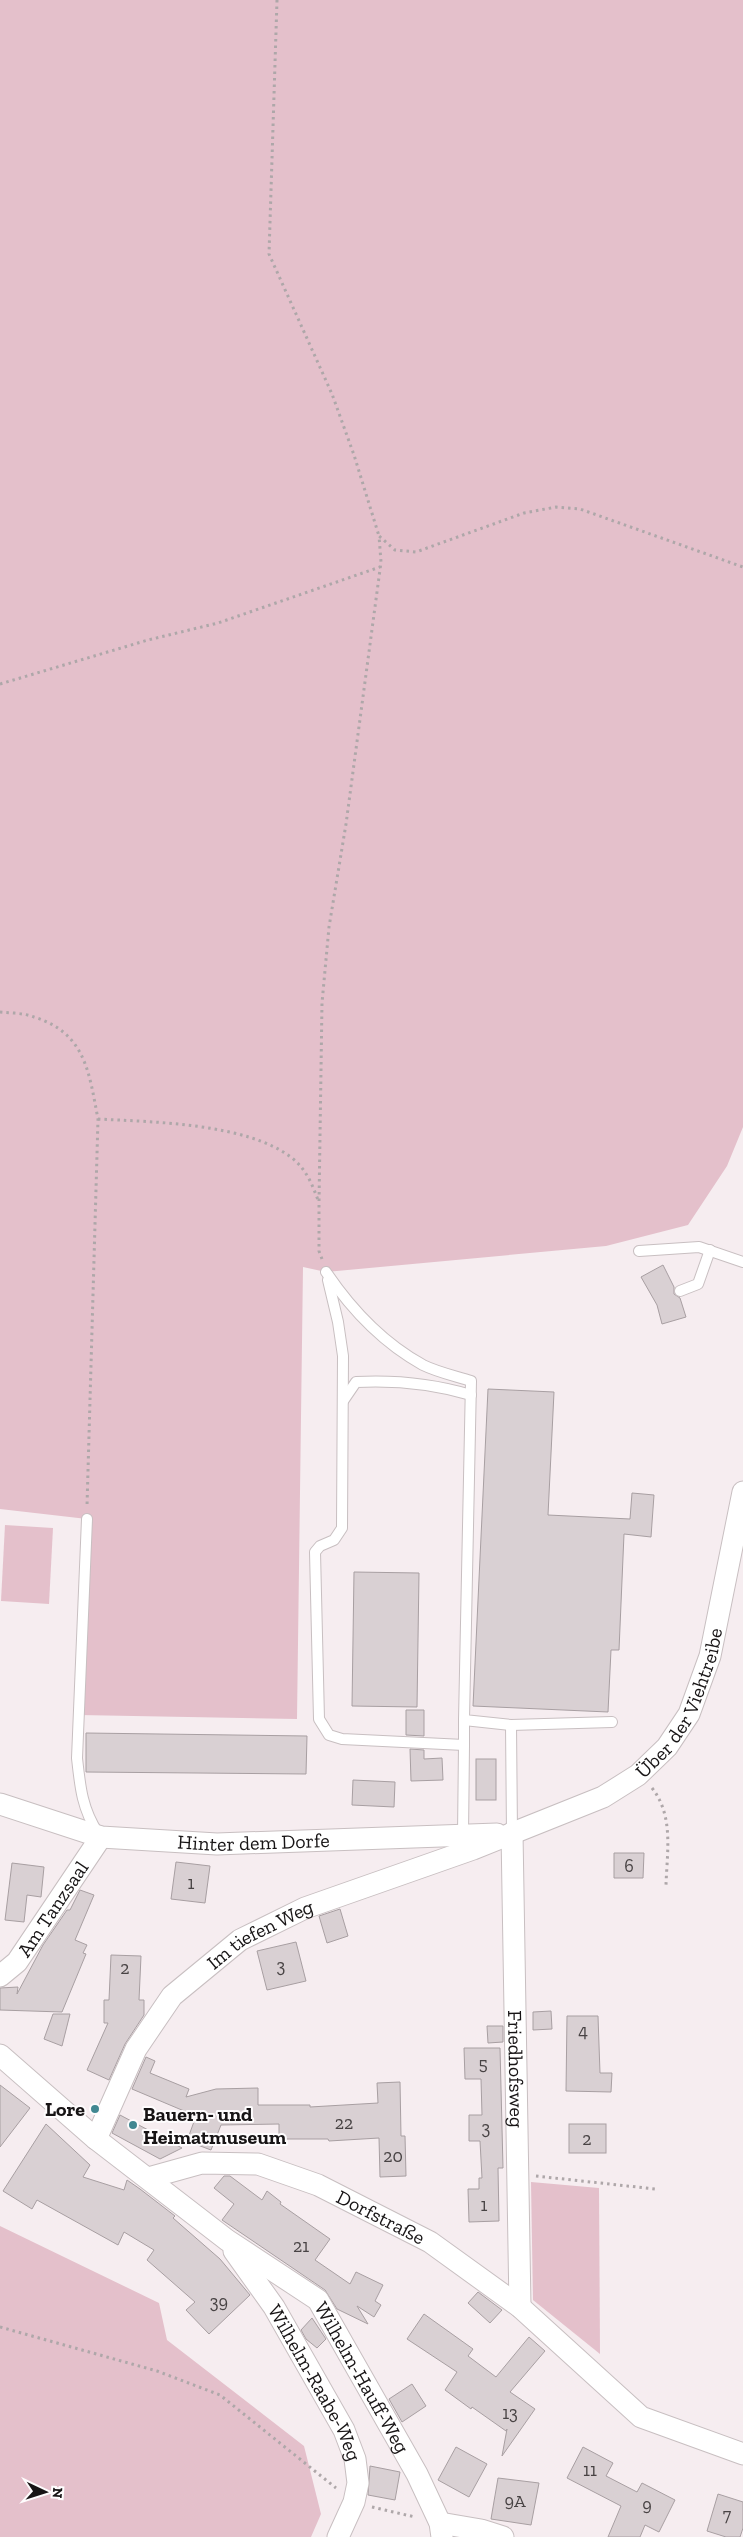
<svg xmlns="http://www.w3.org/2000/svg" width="743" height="2537" viewBox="0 0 743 2537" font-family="'Zilla Slab',serif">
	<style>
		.green { fill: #e4c0cb }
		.building { fill: #d9d0d3; stroke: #a89fa2 }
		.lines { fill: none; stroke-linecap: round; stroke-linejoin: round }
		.service-casing { stroke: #c8bfc1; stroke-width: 12 }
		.minor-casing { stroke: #c8bfc1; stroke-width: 23 }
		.path { stroke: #aea7a9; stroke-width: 3; stroke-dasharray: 2.5 4; stroke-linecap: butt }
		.service { stroke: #fff; stroke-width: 10 }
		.minor { stroke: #fff; stroke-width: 21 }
		.poi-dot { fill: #418791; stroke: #fefcfd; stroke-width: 2 }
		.labels { text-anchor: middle; stroke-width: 4; stroke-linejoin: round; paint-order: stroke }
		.number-label { font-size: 18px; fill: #484344 }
		.street-label { font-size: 20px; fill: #171415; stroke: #fefcfd }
		.poi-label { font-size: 20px; font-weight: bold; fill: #171415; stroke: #fefcfd; text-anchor: end }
	</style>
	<rect width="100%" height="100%" fill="#f6edf0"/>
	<g class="green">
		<polygon points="0,0 743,0 743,1127 727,1166 688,1225 606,1246 326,1272 303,1267 297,1719 79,1715 87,1519 0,1509"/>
		<polygon points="5,1525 53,1528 49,1604 1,1601"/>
		<polygon points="531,2182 599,2188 600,2354 533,2300"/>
		<polygon points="0,2226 159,2303 167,2340 304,2446 321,2514 311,2537 0,2537"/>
	</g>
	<g class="building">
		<polygon points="663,1265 674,1287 674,1294 680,1298 686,1317 662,1324 657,1305 641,1277"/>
		<polygon points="488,1389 554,1392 548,1515 630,1519 632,1493 654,1495 651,1537 624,1534 619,1650 611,1650 608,1712 473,1706"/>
		<polygon points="354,1572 419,1573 417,1707 352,1706"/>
		<polygon points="406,1710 424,1710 424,1736 406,1735"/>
		<polygon points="86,1733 307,1736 306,1774 86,1772"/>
		<polygon points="410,1749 424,1750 424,1759 442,1758 443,1780 411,1781"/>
		<rect x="476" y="1759" width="20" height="41"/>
		<polygon points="353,1780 395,1782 394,1807 352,1805"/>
		<polygon points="614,1853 644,1853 643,1878 614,1878"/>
		<polygon points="176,1862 210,1866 205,1903 171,1899"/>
		<polygon points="12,1863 44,1867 41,1897 27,1895 24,1922 5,1920"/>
		<polygon points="80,1890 94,1895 75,1940 87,1945 83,1953 86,1954 62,2012 0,2010 0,1988 18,1987 17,1994 43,1945 67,1910 70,1910"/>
		<polygon points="340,1909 348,1936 327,1943 319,1916"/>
		<polygon points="296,1942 306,1981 267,1990 257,1951"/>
		<polygon points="111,1955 141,1956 139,2000 144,2000 144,2015 125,2044 109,2080 87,2070 108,2023 104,2023 104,2000 109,2000"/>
		<polygon points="551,2011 552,2029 533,2030 533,2012"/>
		<polygon points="53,2014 70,2014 62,2046 44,2039"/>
		<polygon points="567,2016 598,2016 600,2073 612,2073 611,2092 566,2091"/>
		<polygon points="487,2026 503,2026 503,2042 488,2043"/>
		<polygon points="464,2048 500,2048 503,2168 498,2168 499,2221 469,2222 468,2189 479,2189 479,2178 482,2178 480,2141 469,2141 469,2115 482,2115 481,2079 465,2079"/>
		<polygon points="146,2057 155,2061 150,2073 189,2089 186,2097 216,2089 258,2088 258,2105 310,2105 310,2107 378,2103 377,2083 400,2082 401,2136 405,2136 406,2176 380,2177 379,2138 329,2141 328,2139 279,2139 279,2124 221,2125 211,2150 187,2141 196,2116 132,2089"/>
		<polygon points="0,2085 30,2108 0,2147"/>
		<polygon points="120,2115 182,2148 160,2159 112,2133"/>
		<polygon points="46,2124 90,2165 83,2177 124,2190 127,2180 140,2189 175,2216 173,2218 220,2259 250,2295 209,2334 186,2310 195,2302 147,2260 154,2250 124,2232 118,2245 37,2200 32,2209 3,2191"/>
		<rect x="569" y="2124" width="37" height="29"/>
		<polygon points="224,2176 230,2176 262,2200 267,2191 281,2202 280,2204 330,2239 315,2260 350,2284 356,2272 383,2285 375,2301 381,2305 374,2317 357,2306 368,2324 337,2309 325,2290 222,2220 234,2204 214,2188"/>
		<polygon points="478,2292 502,2310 490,2323 468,2303"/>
		<polygon points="424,2314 473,2349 468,2356 496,2377 529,2337 545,2351 510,2392 535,2409 502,2456 507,2429 506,2431 472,2407 471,2409 445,2390 457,2372 407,2339"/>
		<polygon points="312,2318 326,2339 317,2348 306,2339 301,2330"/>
		<polygon points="412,2384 426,2406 402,2422 389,2399"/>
		<polygon points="456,2447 487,2464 469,2497 438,2480"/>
		<polygon points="583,2447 613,2463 606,2476 637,2492 642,2483 675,2500 659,2532 645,2525 640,2537 608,2537 621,2506 567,2478"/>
		<polygon points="370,2466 400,2472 395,2500 368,2495"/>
		<polygon points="498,2478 539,2483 531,2525 491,2519"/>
		<polygon points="718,2494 743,2502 743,2528 740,2537 726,2537 707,2531"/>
	</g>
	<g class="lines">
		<defs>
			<g id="service">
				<polyline points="639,1251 699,1247 743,1262"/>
				<path d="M326,1272c25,37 57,71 97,93 14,7 32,11 48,16l-7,339 47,5 101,-3"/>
				<polyline points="328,1280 338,1322 343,1356 342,1528 334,1540 320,1546 315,1552 319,1719 329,1735 342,1739 464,1745 464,1720"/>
				<polyline points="680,1291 698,1284 710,1250"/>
				<path d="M343,1401l13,-19c38,-2 78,2 115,13"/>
				<path d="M87,1519l-10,239c3,28 5,51 21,75"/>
				<polyline points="511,1725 512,1833"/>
				<polyline points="463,1835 464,1745"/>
			</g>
			<g id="minor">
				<path id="s1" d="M0,1804l101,33 116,7 280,-10"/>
				<path id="s2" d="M512,1833l8,474"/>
				<path id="s3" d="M0,1976l17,-14 84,-125"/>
				<path id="s4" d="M0,2055l96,84 131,101 91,60 99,174 23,49 2,14"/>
				<path id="s5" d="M96,2139l40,-90 36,-53 68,-56 65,-32 168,-59 130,-52 35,-22 29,-28 22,-33 21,-58 33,-164"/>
				<path id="s6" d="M148,2178l54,-15 56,1 60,21 112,57 90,65 121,110 102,37"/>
				<path id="s7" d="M234,2251l40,56 70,123 11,29 3,24 -4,19 -16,35"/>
				<polyline points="440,2523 481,2530 503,2537"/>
			</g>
		</defs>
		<use href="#service" class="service-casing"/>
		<use href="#minor" class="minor-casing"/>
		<g class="path">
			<polyline points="277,0 269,254 332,394 354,455 379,536"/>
			<polyline points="0,684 148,640 218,623 380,567"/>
			<path d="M0,1012c11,1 24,1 34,5 52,16 55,56 64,102l-11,387"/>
			<path d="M98,1119c55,3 149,4 194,39 14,11 20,26 26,42"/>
			<polyline points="322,1259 319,1251 319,1203 322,1003 329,927 346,824 381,562 379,536 395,550 416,552 524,513 556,507 580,509 743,567"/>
			<path d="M652,1788c22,28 15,64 14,97"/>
			<polyline points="536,2176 655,2189"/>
			<polyline points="0,2327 157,2371 220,2395 336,2488"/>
			<polyline points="372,2507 415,2517"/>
		</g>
		<use href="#service" class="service"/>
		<use href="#minor" class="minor"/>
	</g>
	<g class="poi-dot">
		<circle cx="95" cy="2109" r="5"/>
		<circle cx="133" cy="2125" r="5"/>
	</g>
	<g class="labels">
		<g class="number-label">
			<text x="629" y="1872">6</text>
			<text x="191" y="1889">1</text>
			<text x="281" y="1972">3</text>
			<text x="125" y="1974">2</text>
			<text x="583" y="2037">4</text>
			<text x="483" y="2070">5</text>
			<text x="344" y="2129">22</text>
			<text x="486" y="2134">3</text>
			<text x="587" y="2145">2</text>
			<text x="393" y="2162">20</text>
			<text x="484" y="2211">1</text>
			<text x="301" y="2252">21</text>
			<text x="219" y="2308">39</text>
			<text x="510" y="2419">13</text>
			<text x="590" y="2476">11</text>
			<text x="515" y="2507">9A</text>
			<text x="647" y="2511">9</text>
			<text x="727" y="2521">7</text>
		</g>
		<g class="street-label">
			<text dy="7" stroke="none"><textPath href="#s5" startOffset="768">Über der Viehtreibe</textPath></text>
			<text dy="7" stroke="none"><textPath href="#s1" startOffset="259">Hinter dem Dorfe</textPath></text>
			<text dy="7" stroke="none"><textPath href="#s3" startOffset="86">Am Tanzsaal</textPath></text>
			<text dy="7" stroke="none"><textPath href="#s5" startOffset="271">Im tiefen Weg</textPath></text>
			<text dy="7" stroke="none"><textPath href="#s2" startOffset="236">Friedhofsweg</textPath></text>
			<text dy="7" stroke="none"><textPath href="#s6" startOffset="246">Dorfstraße</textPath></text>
			<text dy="7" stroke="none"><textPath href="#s4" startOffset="491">Wilhelm-Hauff-Weg</textPath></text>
			<text dy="7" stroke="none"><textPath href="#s7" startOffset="155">Wilhelm-Raabe-Weg</textPath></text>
		</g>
		<g class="poi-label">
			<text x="85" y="2116">Lore</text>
			<text x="143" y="2121" text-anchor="start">Bauern- und<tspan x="143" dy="23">Heimatmuseum</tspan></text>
		</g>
	</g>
	<g transform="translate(45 2492) rotate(94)" stroke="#fefcfd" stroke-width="4" paint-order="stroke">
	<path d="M0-4L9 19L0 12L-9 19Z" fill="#171415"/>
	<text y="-8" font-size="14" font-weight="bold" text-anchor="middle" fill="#171415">N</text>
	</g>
</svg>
